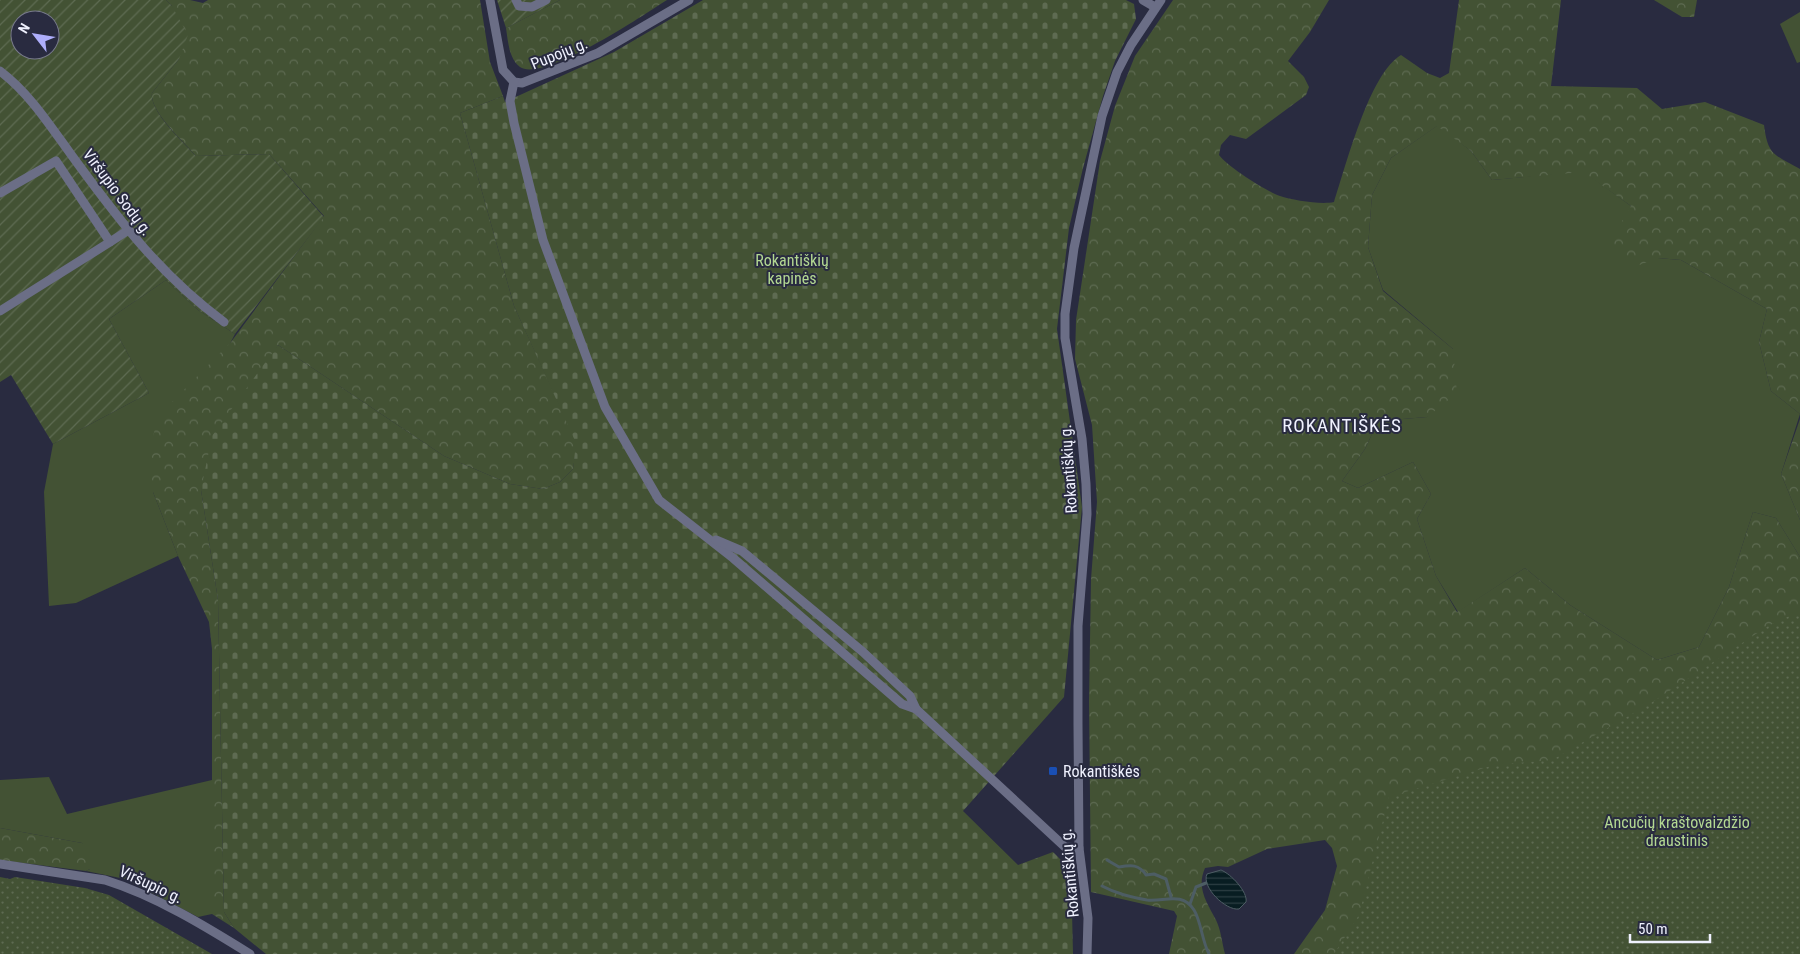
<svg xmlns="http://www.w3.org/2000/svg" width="1800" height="954" viewBox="0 0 1800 954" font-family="'Roboto Condensed',sans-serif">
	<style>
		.grass { fill: #435234 }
		.forest { fill: url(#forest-crowns) }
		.cemetery { fill: url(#cemetery-stones) }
		.park { fill: url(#park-dots) }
		.garden { fill: url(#garden-furrows); fill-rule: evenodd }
		.water { fill: url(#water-rules); stroke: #4d5d64 }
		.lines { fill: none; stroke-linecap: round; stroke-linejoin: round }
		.stream { stroke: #4d5d64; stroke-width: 3 }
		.street { stroke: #6b6e86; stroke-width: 9 }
		.transit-dot { fill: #1a4fb4; stroke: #292b40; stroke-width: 2 }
		.labels { text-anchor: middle; stroke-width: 4; stroke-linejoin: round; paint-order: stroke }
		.street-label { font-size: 16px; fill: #eff1fe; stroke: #292b40 }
		.park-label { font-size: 16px; fill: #b3d892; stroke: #292b40 }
		.poi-label { font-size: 16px; fill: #eff1fe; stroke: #292b40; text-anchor: start }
		.quarter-label { font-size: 19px; letter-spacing: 1px; fill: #eff1fe; stroke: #292b40 }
	</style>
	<defs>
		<pattern id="forest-crowns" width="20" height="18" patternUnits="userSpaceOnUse" patternTransform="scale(1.25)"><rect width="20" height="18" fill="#435234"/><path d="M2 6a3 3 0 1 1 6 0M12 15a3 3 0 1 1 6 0" fill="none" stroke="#5e6b52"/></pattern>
		<pattern id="cemetery-stones" width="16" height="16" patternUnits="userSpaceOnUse" patternTransform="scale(1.25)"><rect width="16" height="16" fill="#435234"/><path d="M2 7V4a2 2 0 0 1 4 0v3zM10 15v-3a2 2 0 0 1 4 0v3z" fill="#5e6b52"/></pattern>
		<pattern id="park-dots" width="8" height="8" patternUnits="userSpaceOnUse" patternTransform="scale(1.25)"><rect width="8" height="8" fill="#435234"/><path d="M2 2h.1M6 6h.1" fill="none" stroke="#5e6b52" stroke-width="1.8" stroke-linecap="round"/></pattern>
		<pattern id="garden-furrows" width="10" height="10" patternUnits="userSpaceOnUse" patternTransform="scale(1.25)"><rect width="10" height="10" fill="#435234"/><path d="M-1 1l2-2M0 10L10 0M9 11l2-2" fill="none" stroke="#5e6b52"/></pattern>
		<pattern id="water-rules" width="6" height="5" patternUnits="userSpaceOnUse" patternTransform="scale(1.25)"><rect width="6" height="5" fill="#081d22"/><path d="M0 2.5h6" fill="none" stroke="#2c3e43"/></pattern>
	</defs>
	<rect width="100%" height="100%" fill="#292b40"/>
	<g class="grass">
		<polygon points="1800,12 1800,62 1797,63 1780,24"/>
		<polygon points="1438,125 1471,151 1492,180 1583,171 1631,206 1658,258 1681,260 1767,309 1759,342 1771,391 1800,414 1781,474 1800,520 1800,557 1776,518 1753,512 1729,587 1699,647 1657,660 1570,605 1525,568 1458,612 1436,576 1417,519 1431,494 1413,462 1358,488 1342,481 1365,449 1378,421 1427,417 1453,349 1383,290 1368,247 1372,195 1391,158"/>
		<polygon points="166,280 198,310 235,334 153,492 178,556 76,603 49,606 44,492 53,444 149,393 109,319"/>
		<polygon points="49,777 67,814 212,780 212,914 198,917 125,879 86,871 90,869 82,843 0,828 0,780"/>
	</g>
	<g class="forest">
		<path d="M166,0h24l13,3 5,-3h272l10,62 13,34 -43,17 54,193 63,137 -4,26 -13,13 -17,7 -33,-5 -66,-28 -166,-111 -77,145 17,110 6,312 10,16 -22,-14v-265l-3,-27 -31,-66 -25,-64 -2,-24 2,-32 6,-21 72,-73 93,-126 -55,-62 -73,2c-11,-13 -47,-45 -44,-63l27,-34 -7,-53z"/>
		<path d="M560,0h107c-22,14 -124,83 -147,67 -11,-8 -12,-26 -14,-39z"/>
		<path d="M1173,0h156l-19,32 -22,29 16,16 5,10 -3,8 -60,44 -16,-4 -9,10 -2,10c9,12 47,36 61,41 12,4 41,9 54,6 12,-36 35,-128 67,-147l26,18 13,5 9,-5 10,-73h102l-10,86 86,2 25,21 43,-7 59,23c4,31 10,29 36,44v245l-29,-23 -12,-49 8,-33 -86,-49 -23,-2 -24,9 -24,-25 21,-36 -48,-34 -91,8 -21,-29 -34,-25 -46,32 -19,37 -4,52 15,44 70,58 4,44 -30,24 -49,4 -13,28 -23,32 16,7 55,-26 18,32 -14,25 19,57 21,36 68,-44 45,37 87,55 42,-13 30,-60 24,-75 23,6 24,39v397h-506l31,-44 12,-44 -5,-18 -7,-8 -58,9 -39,18 -10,-1 -13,2c-9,20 2,35 11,52 5,10 6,23 9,34h-56l8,-38 -3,-5 -83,-19 -2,-191 2,-122 6,-77 -5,-77 -17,-66 1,-39 24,-159 15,-55 20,-50z"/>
		<polygon points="1654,0 1697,0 1694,17 1682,17"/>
		<polygon points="1800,419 1800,520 1781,474"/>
		<path d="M0,828l82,15c7,7 11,17 8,26l-4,2 -86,-11z"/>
	</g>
	<polygon class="cemetery" points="703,0 1126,0 1134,4 1136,19 1115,61 1103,96 1083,168 1069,228 1057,329 1082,507 1064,697 963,811 1018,865 1053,852 1071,870 1073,954 266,954 234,928 224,912 218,600 201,490 212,436 278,345 444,456 510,484 543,489 560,482 573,469 576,443 514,306 460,113 503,96 505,102 614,52"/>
	<g class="park">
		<polygon points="1800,611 1800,954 1334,954 1359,915 1389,797 1494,765 1552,760 1651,703 1768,626"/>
		<polygon points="0,877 10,879 15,877 85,888 109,895 212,954 0,954"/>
	</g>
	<g class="garden">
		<path d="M0,0h166l6,6 16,29 -9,24 -27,34c-3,18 32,50 44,63l73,-2 55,63 -89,117 -37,-24 -32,-30 -57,39 40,74 -96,51 -42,-69 -11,7zM20,20h30v30h-30z"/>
		<polygon points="497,0 560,0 506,28"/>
	</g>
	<path class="water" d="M1221,870c10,4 27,22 25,32l-7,7c-13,2 -38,-22 -32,-35z"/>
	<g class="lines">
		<g class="stream">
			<path d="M1107,860l12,7c12,-2 20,-3 27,8l8,-1 12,5 5,18"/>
			<path d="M1102,886c15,8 28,11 45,14 17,2 35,-9 47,10 7,11 8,31 15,44"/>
			<polyline points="1190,904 1196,887 1206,883"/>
		</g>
		<g class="street">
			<polyline points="490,0 503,70 514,82 522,83 598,53 689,0"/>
			<polyline points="516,0 519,6 532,7 546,0"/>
			<polyline points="1143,0 1155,7"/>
			<path d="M0,71c32,24 54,61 78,93 44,60 85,113 146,158"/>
			<polyline points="514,82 510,101 514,123 543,240 605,407 659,500 733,558 902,704 916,709 1065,847 1079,848"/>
			<polyline points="0,193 56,161 110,242 127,231"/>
			<polyline points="0,311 110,242"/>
			<polyline points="716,540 742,551 863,652 910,696 916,709"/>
			<path d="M0,864l105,16c51,16 100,46 145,74"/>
			<polyline points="1087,954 1088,918 1079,848 1078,724 1078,626 1087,514 1086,484 1082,439 1065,338 1065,314 1074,248 1102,116 1117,72 1131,45 1161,0"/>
		</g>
	</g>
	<rect class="transit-dot" x="1048" y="766" width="10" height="10" rx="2.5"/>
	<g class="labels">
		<g class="street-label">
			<text transform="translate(559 53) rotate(-22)" y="6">Pupojų g.</text>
			<text transform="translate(118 192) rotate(53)" y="6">Viršupio Sodų g.</text>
			<text transform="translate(1068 469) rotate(-94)" y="6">Rokantiškių g.</text>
			<text transform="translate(1069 873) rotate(-95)" y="6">Rokantiškių g.</text>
			<text transform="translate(151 884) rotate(25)" y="6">Viršupio g.</text>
		</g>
		<g class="park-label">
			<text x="792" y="266">Rokantiškių<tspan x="792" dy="18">kapinės</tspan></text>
			<text x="1677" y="828">Ancučių kraštovaizdžio<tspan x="1677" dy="18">draustinis</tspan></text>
		</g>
		<g class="poi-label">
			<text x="1063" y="777">Rokantiškės</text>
		</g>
		<g class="quarter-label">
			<text x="1342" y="432">ROKANTIŠKĖS</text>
		</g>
	</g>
	<g transform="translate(35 35) rotate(301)"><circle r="24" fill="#292b40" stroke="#787a8c"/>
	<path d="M0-4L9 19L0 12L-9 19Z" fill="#aeaefb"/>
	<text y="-8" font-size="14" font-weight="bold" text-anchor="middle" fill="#eff1fe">N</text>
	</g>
	<path d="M1630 934v8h80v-8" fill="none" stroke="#eff1fe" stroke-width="2.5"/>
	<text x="1638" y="934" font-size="15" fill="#eff1fe" stroke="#292b40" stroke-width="4" paint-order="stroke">50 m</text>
</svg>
